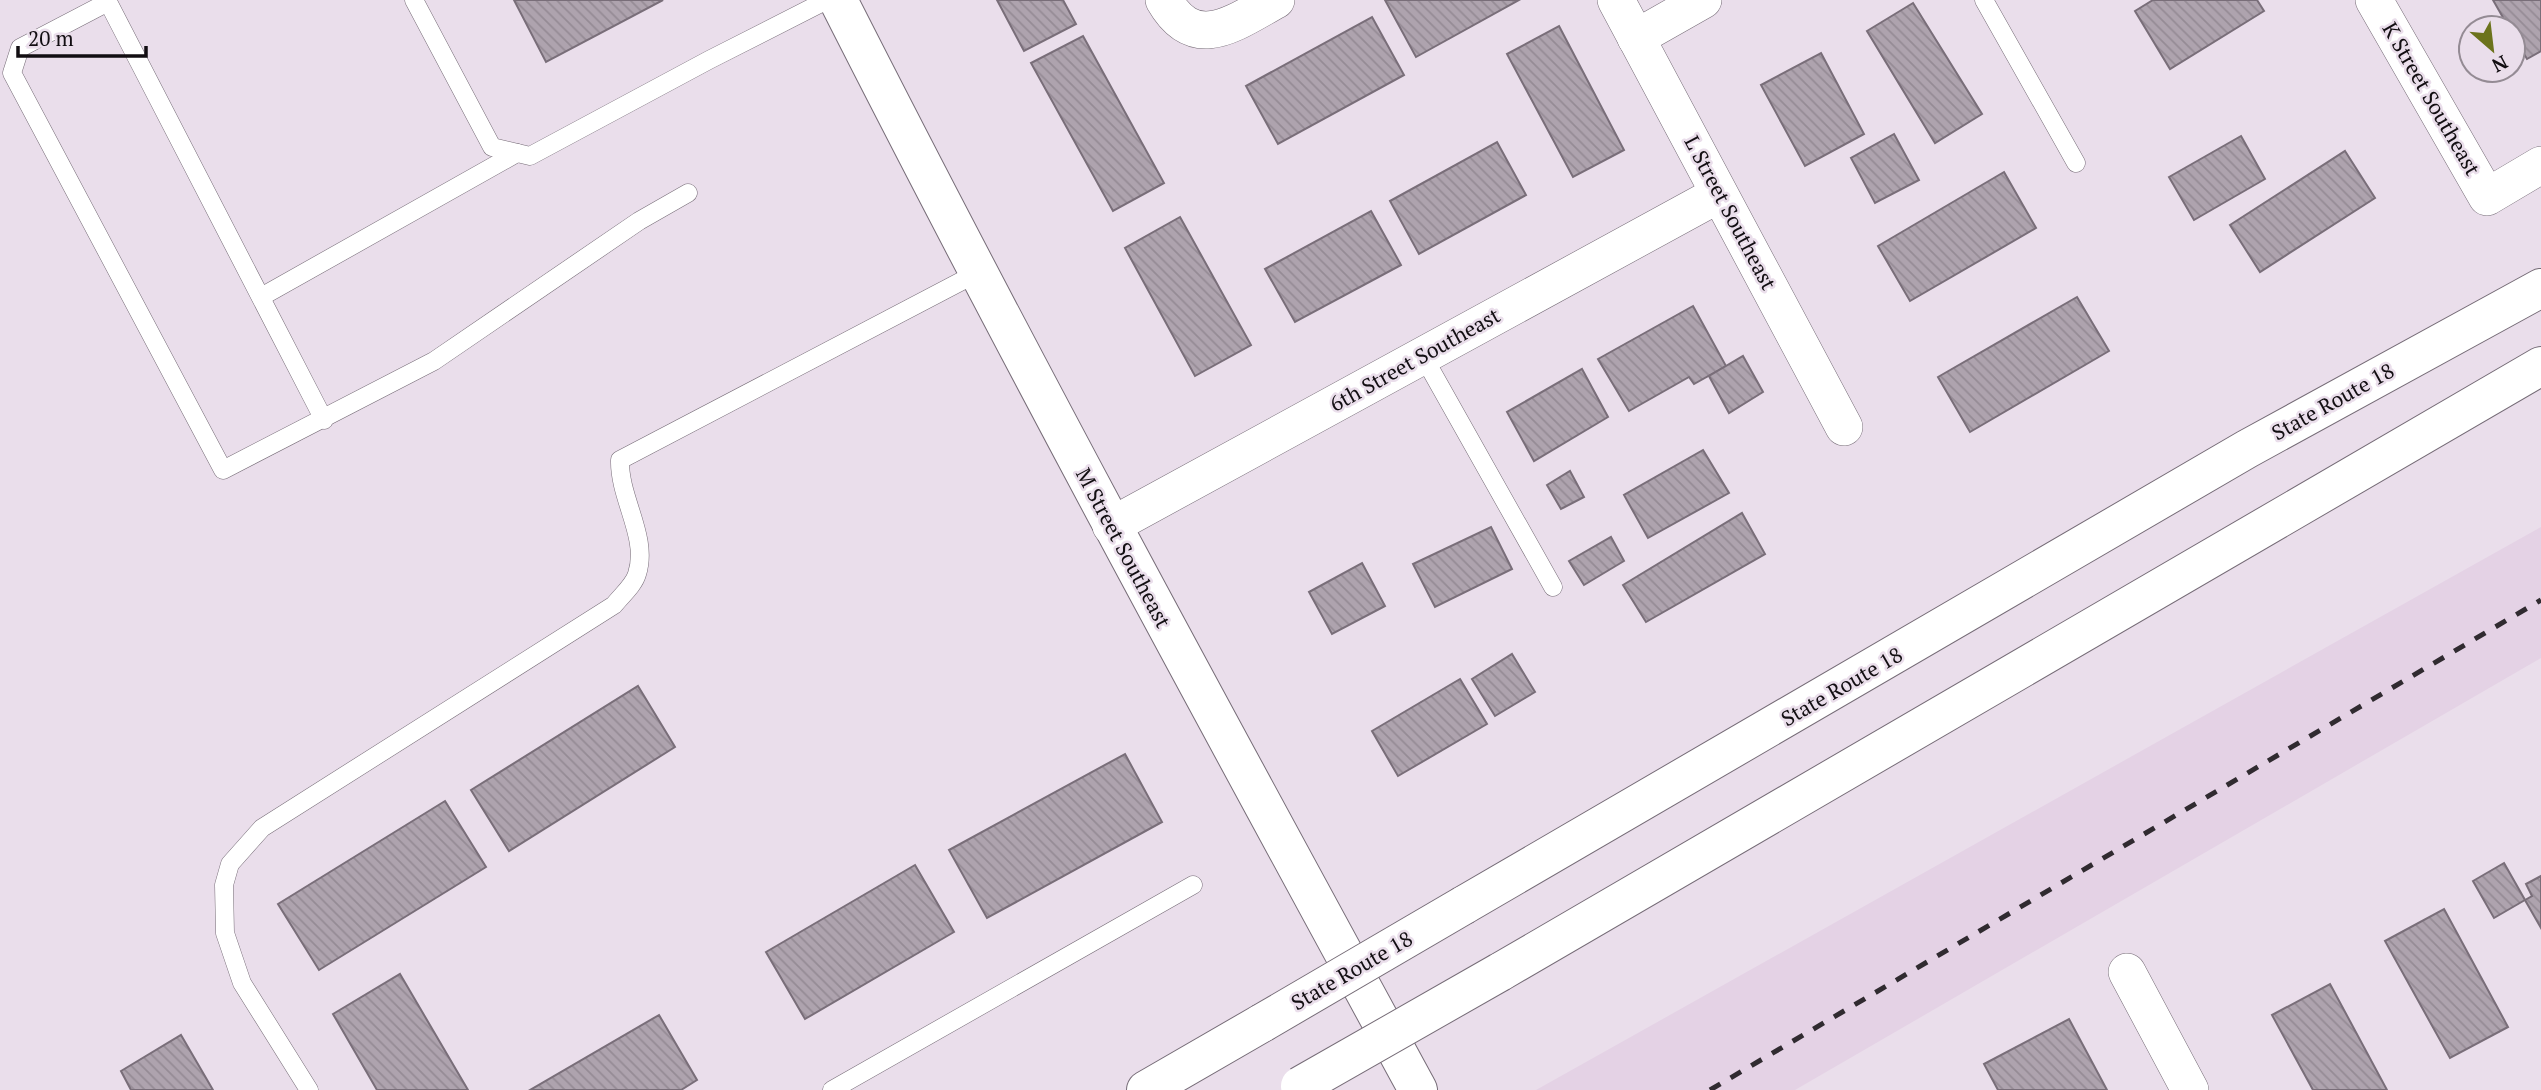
<svg xmlns="http://www.w3.org/2000/svg" width="2541" height="1090" viewBox="0 0 2541 1090" font-family="'PT Serif',serif">
	<style>
		.built { fill: #e4d2e5 }
		.building { fill: url(#building-back-hatch); stroke: #796e79; stroke-width: 2 }
		.lines { fill: none; stroke-linecap: round; stroke-linejoin: round }
		.service-casing { stroke: #766c77; stroke-width: 19 }
		.minor-casing { stroke: #766c77; stroke-width: 38 }
		.secondary-casing { stroke: #766c77; stroke-width: 40 }
		.motorway-casing { stroke: #766c77; stroke-width: 40 }
		.service { stroke: #fff; stroke-width: 18 }
		.minor { stroke: #fff; stroke-width: 37 }
		.secondary { stroke: #fff; stroke-width: 38 }
		.motorway { stroke: #fff; stroke-width: 38 }
		.rail { stroke: #302b30; stroke-width: 5; stroke-dasharray: 12 12; stroke-linecap: butt }
		.motorway-bridge-casing { stroke: #766c77; stroke-width: 40; stroke-linecap: butt }
		.motorway-bridge { stroke: #fff; stroke-width: 38 }
		.labels { text-anchor: middle; stroke-width: 5; stroke-linejoin: round; paint-order: stroke }
		.street-label { font-size: 21px; fill: #120e12; stroke: #eadeeb }
	</style>
	<defs>
		<pattern id="building-back-hatch" width="6" height="6" patternUnits="userSpaceOnUse" patternTransform="scale(1.75)"><rect width="6" height="6" fill="#aea3ae"/><path d="M-1 5l2 2M0 0l6 6M5-1l2 2" fill="none" stroke="#958b95"/></pattern>
	</defs>
	<rect width="100%" height="100%" fill="#eadeeb"/>
	<polygon class="built" points="2541,527 2541,658 1795,1090 1536,1090"/>
	<g class="building">
		<polygon points="514,0 663,0 546,62"/>
		<polygon points="997,0 1063,0 1076,24 1024,51"/>
		<polygon points="1385,0 1519,0 1416,57"/>
		<polygon points="2153,0 2257,0 2264,11 2170,69 2135,11"/>
		<polygon points="2493,0 2541,0 2541,51 2527,59 2513,35 2513,28 2509,28"/>
		<polygon points="1913,3 1982,114 1935,143 1867,31"/>
		<polygon points="1372,17 1404,75 1278,144 1246,86"/>
		<polygon points="1559,26 1624,150 1573,177 1507,54"/>
		<polygon points="1083,36 1164,183 1113,211 1031,63"/>
		<polygon points="1821,53 1864,134 1805,166 1761,85"/>
		<polygon points="1894,134 1919,180 1875,203 1851,158"/>
		<polygon points="2241,136 2265,179 2194,220 2169,177"/>
		<polygon points="1497,142 1526,195 1419,254 1390,201"/>
		<polygon points="2345,151 2375,198 2260,272 2230,225"/>
		<polygon points="2004,172 2036,228 1910,301 1878,246"/>
		<polygon points="1371,211 1401,265 1295,322 1265,269"/>
		<polygon points="1180,217 1251,345 1195,376 1125,248"/>
		<polygon points="2077,297 2109,351 1970,432 1938,377"/>
		<polygon points="1693,306 1726,366 1694,384 1689,377 1629,411 1598,359"/>
		<polygon points="1743,356 1763,392 1729,413 1709,376"/>
		<polygon points="1582,369 1608,417 1534,461 1507,412"/>
		<polygon points="1703,450 1729,493 1648,538 1624,495"/>
		<polygon points="1570,471 1584,497 1561,509 1547,485"/>
		<polygon points="1742,513 1765,554 1646,622 1623,585"/>
		<polygon points="1491,527 1512,569 1435,607 1413,564"/>
		<polygon points="1611,537 1624,561 1584,585 1569,561"/>
		<polygon points="1362,563 1385,606 1332,634 1309,592"/>
		<polygon points="1512,654 1535,692 1495,716 1472,679"/>
		<polygon points="1460,679 1487,724 1398,776 1372,731"/>
		<polygon points="638,686 675,747 509,851 471,790"/>
		<polygon points="1125,754 1162,822 987,918 949,850"/>
		<polygon points="445,801 486,867 319,970 278,904"/>
		<polygon points="2504,863 2525,900 2494,918 2473,881"/>
		<polygon points="915,865 954,932 805,1019 766,952"/>
		<polygon points="2541,876 2541,928 2525,900 2532,896 2526,884"/>
		<polygon points="2444,909 2508,1027 2450,1058 2385,941"/>
		<polygon points="400,974 468,1090 377,1090 333,1014"/>
		<polygon points="2330,984 2387,1090 2313,1090 2272,1015"/>
		<polygon points="659,1015 697,1080 681,1090 530,1090"/>
		<polygon points="2069,1019 2107,1090 1998,1090 1984,1064"/>
		<polygon points="181,1035 213,1090 131,1090 121,1071"/>
	</g>
	<g class="lines">
		<defs>
			<g id="service">
				<polyline points="107,0 324,420"/>
				<polyline points="414,0 492,147 530,156 709,60 827,0"/>
				<polyline points="1984,0 2076,163"/>
				<polyline points="108,2 20,48 12,73 223,470 434,361 639,221 688,193"/>
				<polyline points="261,297 517,153"/>
				<polyline points="1423,356 1553,587"/>
				<path d="M309,1090l-67,-107 -17,-50 -1,-48 6,-21 32,-36 352,-223c7,-9 20,-20 23,-31 12,-37 -18,-75 -17,-114l357,-187"/>
				<polyline points="832,1090 1193,885"/>
			</g>
			<g id="minor">
				<path d="M1164,0c31,54 70,23 112,0"/>
				<polyline points="1616,0 1844,427"/>
				<polyline points="2374,0 2487,197 2541,165"/>
				<polyline points="1636,38 1703,0"/>
				<polyline points="1111,526 1719,194"/>
				<polyline points="2127,972 2190,1090"/>
			</g>
			<path id="secondary" d="M838,0c186,367 383,728 580,1090"/>
			<g id="motorway">
				<polyline points="1464,905 2247,449 2541,288"/>
				<polyline points="1500,972 2541,366"/>
				<polyline points="1146,1090 1262,1023"/>
			</g>
		</defs>
		<use href="#service" class="service-casing"/>
		<use href="#minor" class="minor-casing"/>
		<use href="#secondary" class="secondary-casing"/>
		<use href="#motorway" class="motorway-casing"/>
		<use href="#service" class="service"/>
		<use href="#minor" class="minor"/>
		<use href="#secondary" class="secondary"/>
		<use href="#motorway" class="motorway"/>
		<polyline class="rail" points="1710,1090 2541,600"/>
		<defs>
			<g id="motorway-bridge">
				<polyline points="1262,1023 1464,905"/>
				<polyline points="1300,1086 1500,972"/>
			</g>
		</defs>
		<use href="#motorway-bridge" class="motorway-bridge-casing"/>
		<use href="#motorway-bridge" class="motorway-bridge"/>
	</g>
	<g class="labels">
		<g class="street-label">
			<text transform="translate(2431 99) rotate(60)" y="7">K Street Southeast</text>
			<text transform="translate(1730 213) rotate(62)" y="7">L Street Southeast</text>
			<text transform="translate(1415 360) rotate(-29)" y="7">6th Street Southeast</text>
			<text transform="translate(2333 402) rotate(-29)" y="7">State Route 18</text>
			<text transform="translate(1123 548) rotate(62)" y="7">M Street Southeast</text>
			<text transform="translate(1842 687) rotate(-30)" y="7">State Route 18</text>
			<text transform="translate(1352 971) rotate(-30)" y="7">State Route 18</text>
		</g>
	</g>
	<g transform="translate(2492 49) rotate(152)"><circle r="33" fill="#eadeeb" stroke="#948b94" stroke-width="2"/>
	<path d="M0-5L12 26L0 18L-12 26Z" fill="#6c731c"/>
	<text y="-10" font-size="19" font-weight="bold" text-anchor="middle" fill="#120e12">N</text>
	</g>
	<path d="M18 46v10h128v-10" fill="none" stroke="#120e12" stroke-width="3.5"/>
	<text x="28" y="46" font-size="21" fill="#120e12" stroke="#eadeeb" stroke-width="5" paint-order="stroke">20 m</text>
</svg>
